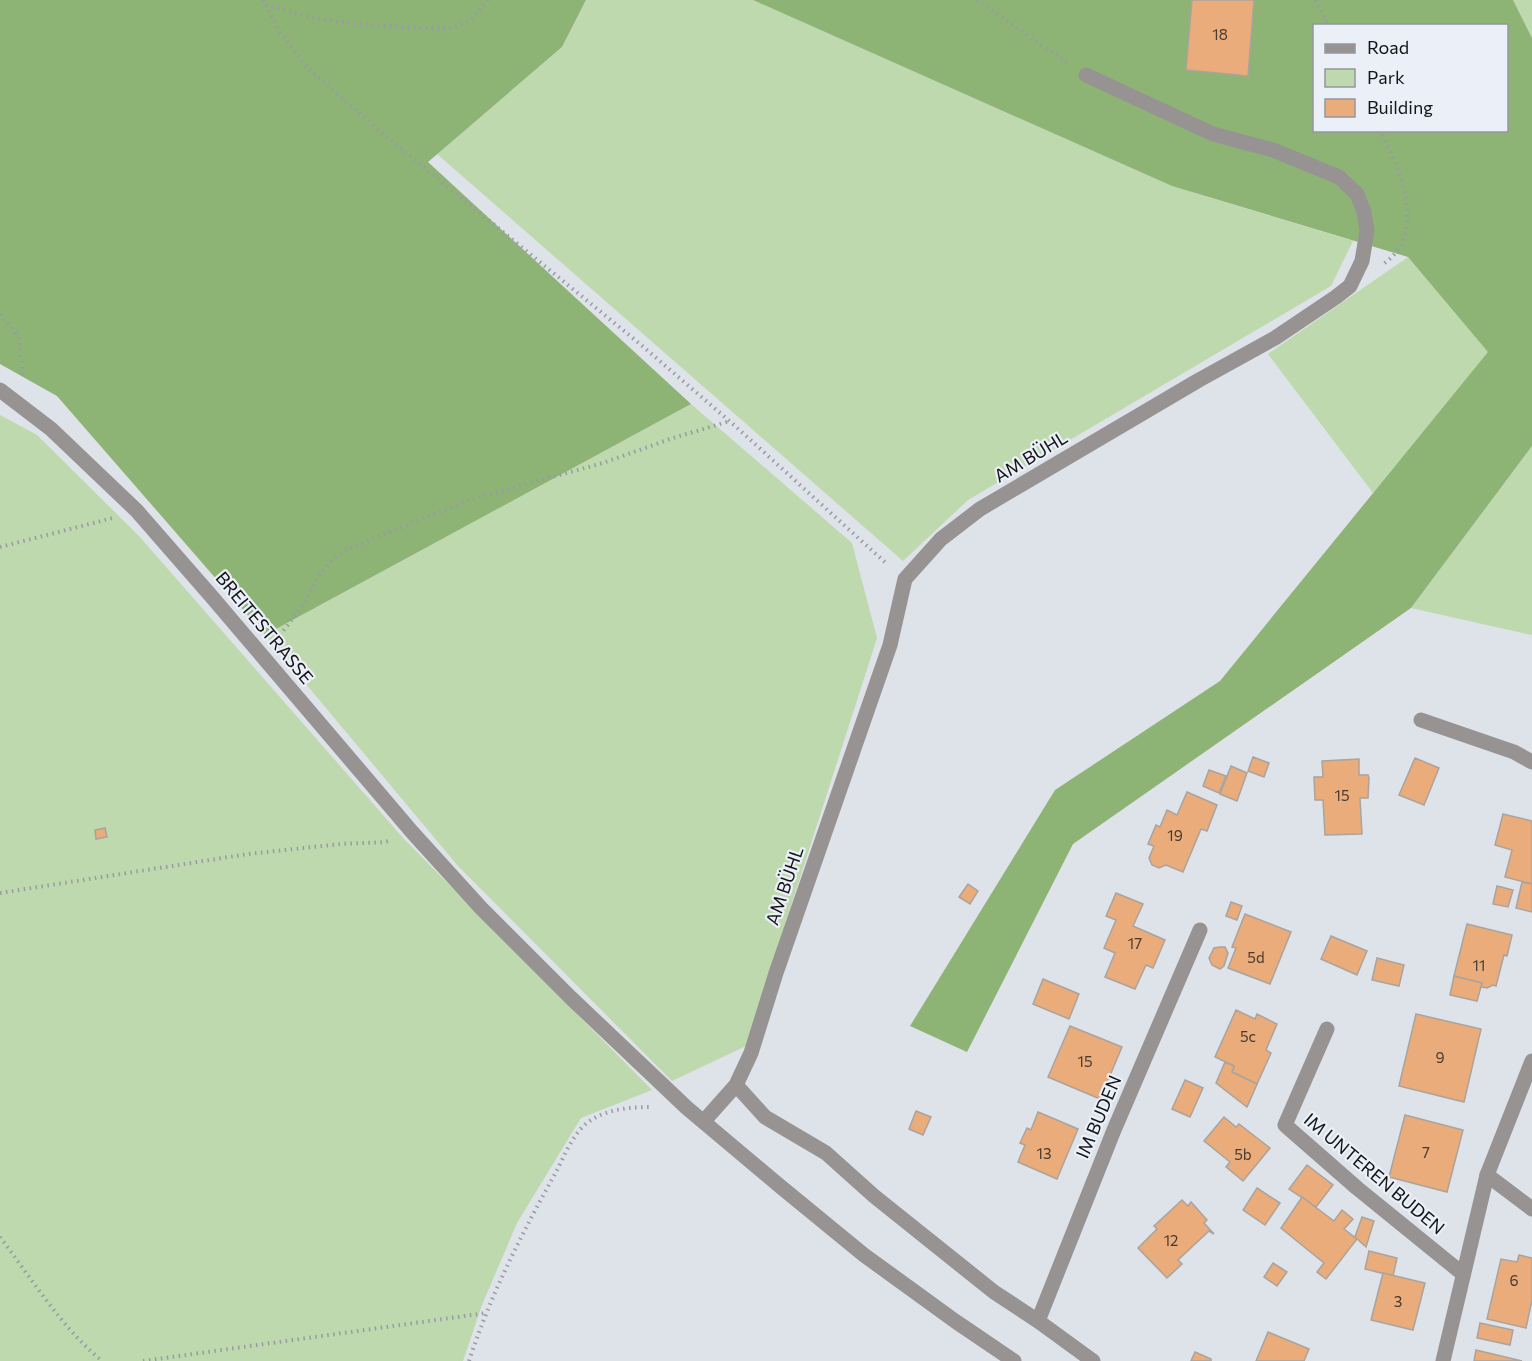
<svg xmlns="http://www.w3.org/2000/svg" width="1532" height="1361" viewBox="0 0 1532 1361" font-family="Commissioner,sans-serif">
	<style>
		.green { fill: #bed9ae }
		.forest { fill: #8db475; fill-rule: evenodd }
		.building { fill: #e9ac7a; stroke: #aaa39e; stroke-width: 1.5 }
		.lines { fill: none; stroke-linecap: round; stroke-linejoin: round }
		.path { stroke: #989ba1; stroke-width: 4; stroke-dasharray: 1.5 4.5; stroke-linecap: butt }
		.minor { stroke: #979392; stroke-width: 15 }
		.tertiary { stroke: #979392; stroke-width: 15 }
		.labels { text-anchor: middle; stroke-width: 4.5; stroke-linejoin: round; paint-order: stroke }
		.number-label { font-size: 15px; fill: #483a30 }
		.street-label { font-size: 18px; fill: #131417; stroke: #ebeff7 }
	</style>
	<rect width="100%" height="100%" fill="#dee2e9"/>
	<g class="green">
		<polygon points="586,0 753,0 1172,186 1353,241 1331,286 968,500 903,561 437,154 562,47"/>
		<polygon points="1513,0 1532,0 1532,38"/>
		<polygon points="1408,257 1489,352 1373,493 1268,354"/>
		<polygon points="691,404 852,543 877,638 746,1046 672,1081 458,866 265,635"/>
		<polygon points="0,415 37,435 139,536 404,839 652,1090 581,1118 517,1223 482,1305 463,1361 0,1361"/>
		<polygon points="1532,446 1532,635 1411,608"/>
	</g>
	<g class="forest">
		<polygon points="0,0 586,0 562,47 428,162 691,404 265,635 57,396 0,364"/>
		<path d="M753,0h760l19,38v408l-121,162 -338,236 -106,208 -57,-26 145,-236 165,-109 268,-329 -80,-95 -236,-71zM1314,26h192v104h-192z"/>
	</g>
	<g class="building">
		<polygon points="1192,0 1254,0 1248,76 1186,70"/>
		<polygon points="1253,757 1269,763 1264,777 1248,771"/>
		<polygon points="1415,758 1439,768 1424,805 1399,795"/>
		<polygon points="1359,759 1359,775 1368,775 1369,778 1368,798 1360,798 1362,834 1325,835 1323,800 1315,800 1314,777 1323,777 1322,761"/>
		<polygon points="1231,766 1247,773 1237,801 1220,794"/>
		<polygon points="1209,770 1226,776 1219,793 1203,786"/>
		<polygon points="1187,792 1217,805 1207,831 1201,829 1183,872 1166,865 1159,868 1152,865 1149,858 1154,846 1148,844 1156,825 1160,827 1167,810 1177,815"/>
		<polygon points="1503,814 1532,821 1532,884 1505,877 1512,850 1495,845"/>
		<polygon points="105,828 107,837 96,839 95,830"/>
		<polygon points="1522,882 1532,884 1532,912 1516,908"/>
		<polygon points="968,884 978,891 970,904 959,897"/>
		<polygon points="1497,886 1513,890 1508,907 1493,904"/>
		<polygon points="1116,893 1143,904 1133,926 1165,940 1153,968 1146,965 1135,989 1105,977 1115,953 1104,948 1116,920 1106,916"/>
		<polygon points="1231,902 1242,906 1237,920 1226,916"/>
		<polygon points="1245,914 1291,932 1270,984 1228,968 1236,948 1232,947"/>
		<polygon points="1467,924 1512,935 1507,956 1504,955 1496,986 1493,985 1487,988 1481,987 1482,983 1454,976"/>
		<polygon points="1331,936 1367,951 1357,975 1321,959"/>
		<polygon points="1220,947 1225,947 1228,953 1224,966 1220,969 1212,965 1209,958 1214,948"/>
		<polygon points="1377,958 1404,965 1399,986 1372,980"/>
		<polygon points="1454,976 1482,983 1477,1001 1450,995"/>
		<polygon points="1043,979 1079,994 1069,1019 1033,1004"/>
		<polygon points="1236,1010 1255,1019 1257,1014 1277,1024 1266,1050 1271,1053 1257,1084 1232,1072 1234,1066 1215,1057"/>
		<polygon points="1416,1014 1481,1029 1464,1102 1399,1086"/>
		<polygon points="1070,1026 1122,1047 1100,1099 1048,1077"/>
		<polygon points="1225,1062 1234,1066 1232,1072 1257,1084 1247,1107 1216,1083"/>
		<polygon points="1185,1080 1203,1088 1190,1117 1172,1109"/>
		<polygon points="916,1111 931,1117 923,1135 909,1129"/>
		<polygon points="1038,1112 1078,1129 1057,1179 1018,1162 1025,1145 1020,1143 1027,1128 1031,1130"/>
		<polygon points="1405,1115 1463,1130 1447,1192 1389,1177"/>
		<polygon points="1224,1117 1236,1127 1239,1124 1270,1148 1243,1181 1226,1167 1230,1162 1204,1141"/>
		<polygon points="1307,1165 1333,1185 1316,1207 1289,1189"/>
		<polygon points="1257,1188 1280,1203 1265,1225 1243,1210"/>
		<polygon points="1302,1197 1334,1221 1342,1210 1353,1219 1344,1229 1357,1239 1326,1279 1317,1272 1324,1263 1281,1228"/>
		<polygon points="1182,1200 1188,1206 1191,1202 1207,1220 1204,1223 1214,1234 1209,1231 1178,1260 1182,1264 1167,1278 1138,1248 1157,1229 1154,1226"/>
		<polygon points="1362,1217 1374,1221 1366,1247 1355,1237"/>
		<polygon points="1369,1251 1397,1258 1393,1276 1365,1269"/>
		<polygon points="1519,1255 1532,1258 1532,1300 1526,1328 1487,1319 1501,1259 1517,1262"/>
		<polygon points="1273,1263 1287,1272 1277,1286 1264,1277"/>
		<polygon points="1383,1273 1425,1283 1413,1330 1371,1320"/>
		<polygon points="1480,1323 1513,1330 1510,1345 1477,1338"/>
		<polygon points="1268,1332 1309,1349 1304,1361 1256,1361"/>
		<polygon points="1476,1350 1522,1361 1474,1361"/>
		<polygon points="1195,1352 1211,1359 1211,1361 1191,1361"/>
	</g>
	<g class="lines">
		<g class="path">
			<polyline points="263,0 280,32 309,69 376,128 640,344 734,425 888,565"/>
			<polyline points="977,0 1068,63"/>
			<polyline points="1315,0 1328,26"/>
			<polyline points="266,5 313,18 364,25 447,29 470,21 488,0"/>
			<path d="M1380,130c19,38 49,104 3,134"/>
			<polyline points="0,314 19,337 23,378"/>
			<polyline points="0,547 113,518"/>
			<polyline points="276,640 301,608 320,574 332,560 348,549 469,500 603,463 670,439 730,421"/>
			<polyline points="0,893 248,854 341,844 385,842 392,840"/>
			<path d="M0,1237c32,42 61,90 102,124"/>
			<polyline points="143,1361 486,1313"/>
			<path d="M469,1361c21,-65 53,-128 86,-187 9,-17 17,-39 32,-51 18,-14 43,-16 65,-16"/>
		</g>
		<g class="minor">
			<polyline points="1421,720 1514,752 1532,762"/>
			<polyline points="1327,1029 1285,1125 1357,1188 1463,1274"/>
			<polyline points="736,1085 765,1117 826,1153 874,1196 994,1292 1038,1321 1093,1361"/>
			<polyline points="704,1121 736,1085 751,1053 776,973 890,645 905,579 941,539 980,509 1199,380 1275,338 1336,297 1350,286 1362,261 1367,231 1364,212 1357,194 1339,177 1273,150 1213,134 1086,75"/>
			<polyline points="1487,1175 1532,1209"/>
			<polyline points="1038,1321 1114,1130 1200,930"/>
			<polyline points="1443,1361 1487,1175 1532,1061"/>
		</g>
		<polyline class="tertiary" points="0,390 51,429 137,511 212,597 412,832 481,908 571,998 687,1108 781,1187 864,1255 955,1321 1014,1361"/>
	</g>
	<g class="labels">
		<g class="number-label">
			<text x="1220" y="40">18</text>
			<text x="1342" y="801">15</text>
			<text x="1175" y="841">19</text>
			<text x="1135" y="949">17</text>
			<text x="1256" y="963">5d</text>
			<text x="1479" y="971">11</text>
			<text x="1248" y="1042">5c</text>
			<text x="1440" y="1063">9</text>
			<text x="1085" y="1067">15</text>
			<text x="1426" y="1158">7</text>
			<text x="1044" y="1159">13</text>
			<text x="1243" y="1160">5b</text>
			<text x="1171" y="1246">12</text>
			<text x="1514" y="1286">6</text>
			<text x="1398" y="1307">3</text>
		</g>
		<g class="street-label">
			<text transform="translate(1031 457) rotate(-31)" y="6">AM BÜHL</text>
			<text transform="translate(264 628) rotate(50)" y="6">BREITESTRASSE</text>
			<text transform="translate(785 886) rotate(-71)" y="6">AM BÜHL</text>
			<text transform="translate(1099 1117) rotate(-67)" y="6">IM BUDEN</text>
			<text transform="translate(1374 1174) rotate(40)" y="6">IM UNTEREN BUDEN</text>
		</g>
	</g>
	<rect x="1313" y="24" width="195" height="108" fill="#ebeff7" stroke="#95979d" stroke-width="1.5"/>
	<rect x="1325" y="44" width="30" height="9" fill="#979392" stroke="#95979d" stroke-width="1.5"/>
	<text x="1367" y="54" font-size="18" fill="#131417">Road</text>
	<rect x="1325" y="69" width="30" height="18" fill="#bed9ae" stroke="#95979d" stroke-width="1.5"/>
	<text x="1367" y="84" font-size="18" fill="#131417">Park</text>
	<rect x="1325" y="99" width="30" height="18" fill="#e9ac7a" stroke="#95979d" stroke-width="1.5"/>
	<text x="1367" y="114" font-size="18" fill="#131417">Building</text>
</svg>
